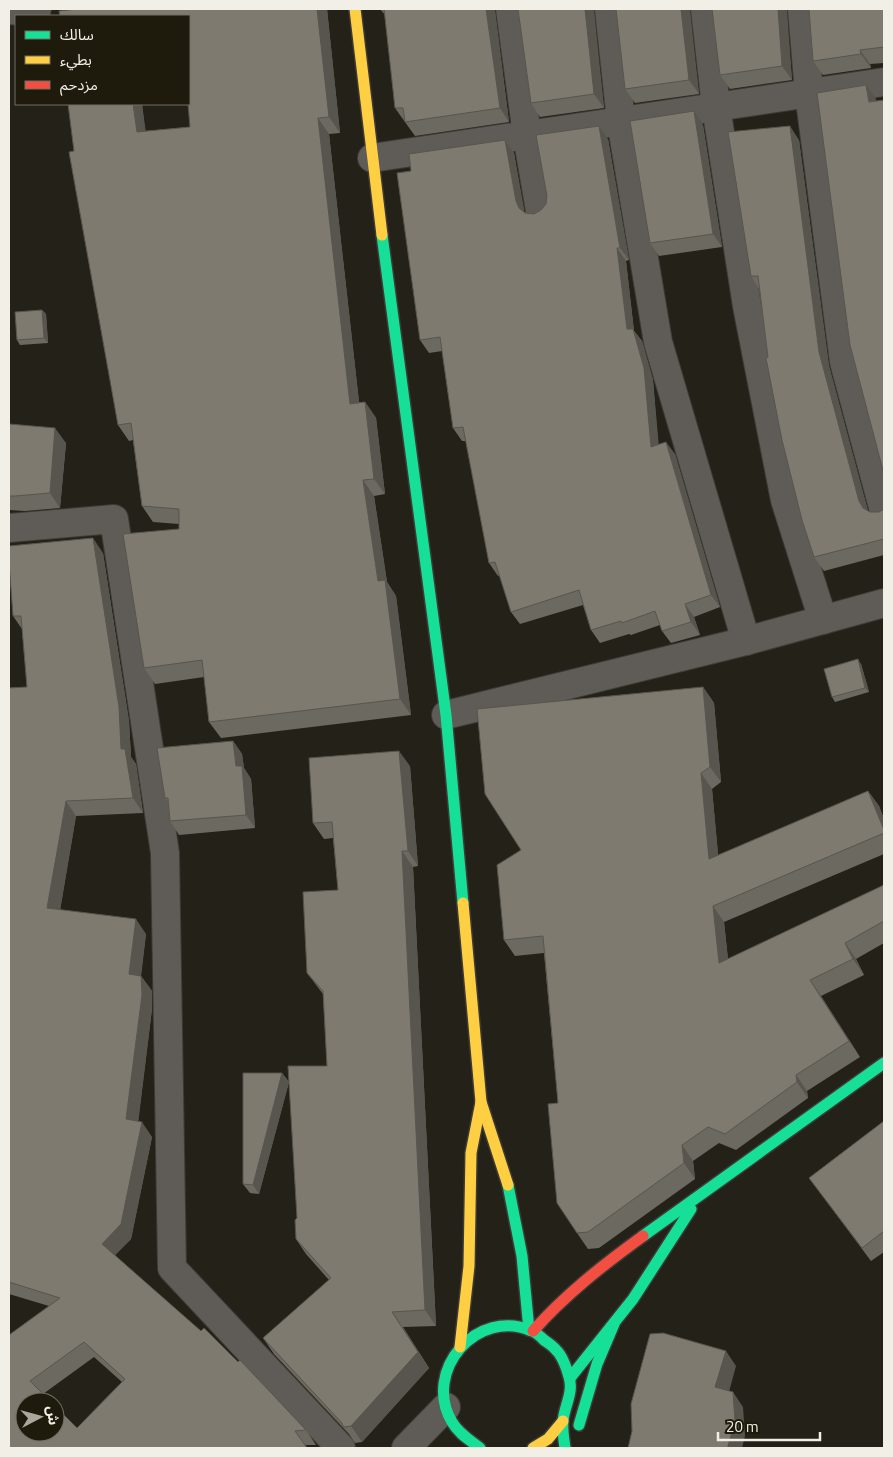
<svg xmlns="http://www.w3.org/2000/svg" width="893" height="1457" viewBox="0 0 893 1457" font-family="'Titillium Web','Noto Sans Arabic',sans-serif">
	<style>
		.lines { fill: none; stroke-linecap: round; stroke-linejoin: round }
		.street-casing { stroke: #3e3b36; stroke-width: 30 }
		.fast-casing { stroke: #3e3b36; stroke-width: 14 }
		.slow-casing { stroke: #3e3b36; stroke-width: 14 }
		.jam-casing { stroke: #3e3b36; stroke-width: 14 }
		.street { stroke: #5f5c57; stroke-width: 28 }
		.fast { stroke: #16e098; stroke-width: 11 }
		.slow { stroke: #ffcf43; stroke-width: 11 }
		.jam { stroke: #f24e42; stroke-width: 11 }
		.wall { fill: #6c6960; fill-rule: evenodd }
		.shaded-wall { fill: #58554e }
		.building { fill: #7e7a70; stroke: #58554e; fill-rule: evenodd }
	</style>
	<rect width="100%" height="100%" fill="#242119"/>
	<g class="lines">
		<defs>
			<g id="street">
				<polyline points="510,9 527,135 540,211"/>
				<polyline points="609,9 621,121 658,342 746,641"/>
				<polyline points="705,9 716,107 747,306 785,500 823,620"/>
				<polyline points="802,9 809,93 844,362 884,511"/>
				<polyline points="9,10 21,11 37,9"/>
				<polyline points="372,158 884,82"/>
				<polyline points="9,528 114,519 165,853 172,1268 341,1448"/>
				<polyline points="446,715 746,641 884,603"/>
				<polyline points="406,1448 446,1407"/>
			</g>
			<g id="fast">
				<polyline points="382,235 446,715 463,903"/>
				<polyline points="508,1185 522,1256 529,1330"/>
				<polyline points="643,1236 884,1063"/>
				<polyline points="570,1378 633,1299 691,1209"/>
				<polyline points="579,1425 597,1364 614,1324"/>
				<path d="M480,1448c-10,-8 -21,-14 -28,-26 -30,-51 25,-115 80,-91 5,2 9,6 12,9 4,3 9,6 12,10 6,5 11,19 13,27 5,15 -5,30 -6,44 -1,9 1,18 2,27"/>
			</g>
			<g id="slow">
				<polyline points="355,9 382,235"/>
				<polyline points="463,903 481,1102 508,1185"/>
				<polyline points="460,1347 469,1266 471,1153 481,1102"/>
				<polyline points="533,1448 548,1439 563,1421"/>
			</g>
			<path id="jam" d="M533,1331c33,-37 70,-66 110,-95"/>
		</defs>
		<use href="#street" class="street-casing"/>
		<use href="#fast" class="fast-casing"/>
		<use href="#slow" class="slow-casing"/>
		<use href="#jam" class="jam-casing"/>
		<use href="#street" class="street"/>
		<use href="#fast" class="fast"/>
		<use href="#slow" class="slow"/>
		<use href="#jam" class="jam"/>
	</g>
	<g class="wall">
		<polygon points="327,9 340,133 329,134 359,402 365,402 376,418 385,494 374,496 387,582 396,596 411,715 221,738 209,722 204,677 155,684 144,668 179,529 179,524 153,522 142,506 133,440 129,441 118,425 74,151 142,104 145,131 190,127 189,16"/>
		<polygon points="380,9 495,9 495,11 509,122 415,136 395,108 385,15"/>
		<polygon points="884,9 884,63 870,64 871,68 823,75 813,61"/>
		<polygon points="689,10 699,94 635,103 625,89"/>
		<polygon points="786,10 792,80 730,89 720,75"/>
		<polygon points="593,11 604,108 540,117 531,103"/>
		<polygon points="703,125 722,247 659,256 650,243"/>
		<polygon points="608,139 629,260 626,261 634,331 642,341 653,380 658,444 675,454 720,607 694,617 700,635 671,643 662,631 660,625 631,635 629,634 600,643 591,630 583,605 520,624 511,612 500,575 498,576 489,563 466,441 462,441 453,428 442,351 429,353 420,340 411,171 505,140 514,153 524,212 534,214 541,210"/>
		<polygon points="799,140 829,366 868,511 870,512 879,512 884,509 884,555 824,571 814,557 768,357 759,289 751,276"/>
		<polygon points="42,310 46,314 48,343 20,345 17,340"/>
		<polygon points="9,424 66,443 60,508 25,511 9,510"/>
		<path d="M103,553l26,168 2,36 5,7 7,49 -67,3 -16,94 86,24 -5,42 11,15v18l-14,112 14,16 -21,102 -16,16 191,175 10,15h-11l2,3h-298l40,-142 -40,-12v-606l18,-1 -5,-58 -9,-13zM94,1357l28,25 -45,46 -34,-34z"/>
		<polygon points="861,664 869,692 835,702 832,697"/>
		<polygon points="703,687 714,703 721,782 712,789 718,855 868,791 879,806 884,819 884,854 724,922 728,959 884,885 884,943 856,959 864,975 821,996 860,1057 807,1091 808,1098 736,1150 719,1143 693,1161 695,1179 599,1248 588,1249 577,1233 558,1103 544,953 515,956 504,940 521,850"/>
		<polygon points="233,741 242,754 244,768 251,779 255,828 179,835 170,821 168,802 165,798"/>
		<polygon points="410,766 418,866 413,867 436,1326 403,1327 429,1368 362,1442 355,1443 349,1434 274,1354 263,1338 329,1280 306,1254 296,1239 297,1218 327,1066 323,994 307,973 338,890 333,838 324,839 313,823"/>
		<polygon points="282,1073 289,1082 259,1194 250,1193 243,1184"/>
		<polygon points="884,1121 884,1252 871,1261 809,1178"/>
	</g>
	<g class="shaded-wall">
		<polygon points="317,9 327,9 340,133 329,117"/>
		<polygon points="486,9 495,9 495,11 509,122 500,108"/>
		<polygon points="585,9 594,9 604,108 594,94"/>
		<polygon points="681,9 690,9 699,94 689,80"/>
		<polygon points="778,9 787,9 792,80 782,66"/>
		<polygon points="860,50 870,64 871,68 861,54"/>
		<polygon points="866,85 876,99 879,116 869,102"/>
		<polygon points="133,104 142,104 148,148 137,132"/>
		<polygon points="694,111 703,125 722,247 713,234"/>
		<polygon points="318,118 329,134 361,419 350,404"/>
		<polygon points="599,126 608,139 629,260 620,248"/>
		<polygon points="790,126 799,140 829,366 869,515 863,508 859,501 819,352"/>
		<polygon points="505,140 514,153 525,214 519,208 516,201"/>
		<polygon points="617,248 626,261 634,331 642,341 653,380 660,459 651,447 627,329"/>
		<polygon points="42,310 46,314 48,343 44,338"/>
		<polygon points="365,402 376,418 385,494 374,479"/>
		<polygon points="55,428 66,443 60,508 50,493"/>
		<polygon points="666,442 675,454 720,607 711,595"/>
		<polygon points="363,480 374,496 387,582 396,596 411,715 400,699 378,581"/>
		<polygon points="93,538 103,553 129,721 131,757 136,764 143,813 133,798 121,749"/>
		<polygon points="685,604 694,617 700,635 691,622"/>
		<polygon points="858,659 861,664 869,692 865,688"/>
		<polygon points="703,687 714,703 721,782 710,767"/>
		<polygon points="233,741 242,754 244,768 251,779 255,828 246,815 236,766"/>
		<polygon points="399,751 410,766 418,866 408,851"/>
		<polygon points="701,773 712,789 720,874 709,859"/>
		<polygon points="868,791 879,806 884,819 884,830"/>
		<polygon points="66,801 76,816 58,923 47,908"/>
		<polygon points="402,851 413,867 436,1326 425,1310"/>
		<polygon points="713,906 724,922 730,979 719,963"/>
		<polygon points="136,919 146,934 139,989 129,974"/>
		<polygon points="845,943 856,959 864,975 853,959"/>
		<polygon points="141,976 152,991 152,1009 137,1133 126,1119"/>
		<polygon points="810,980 821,996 860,1057 849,1041"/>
		<polygon points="282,1073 289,1082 259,1194 253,1185"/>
		<polygon points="796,1075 807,1091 808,1098 797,1082"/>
		<polygon points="142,1122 152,1137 131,1239 112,1258 102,1244"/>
		<polygon points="682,1145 693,1161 695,1179 684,1163"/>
		<polygon points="392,1312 429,1368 362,1442 351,1426"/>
		<polygon points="726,1351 736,1366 726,1403 715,1387"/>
		<polygon points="733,1392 743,1407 745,1436 742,1448 728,1448"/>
	</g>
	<g class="building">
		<polygon points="77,9 317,9 329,117 318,118 350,404 365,402 374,479 363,480 378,581 385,580 400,699 209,722 202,660 144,668 123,534 179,529 179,509 142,506 131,423 118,425 69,152 74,151 68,104 133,104 137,132 190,127 188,104 189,104 189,16 60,16 59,11"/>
		<polygon points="384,9 486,9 500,108 405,122 403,108 395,108"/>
		<polygon points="518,9 585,9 594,94 531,103"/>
		<polygon points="616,9 681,9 689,80 625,89"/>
		<polygon points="712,9 778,9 782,66 720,75"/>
		<polygon points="809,9 884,9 884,47 860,50 861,54 813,61"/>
		<polygon points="866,85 869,102 884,100 884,474 850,345 817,93"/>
		<polygon points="694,111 713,234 650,243 630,121"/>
		<polygon points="599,126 620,248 617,248 627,329 633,329 644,368 651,447 666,442 711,595 685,604 691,622 662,631 655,611 622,623 621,621 591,630 579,590 511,612 495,562 489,563 463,427 453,428 440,337 420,340 397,173 411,171 409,154 505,140 516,201 519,208 525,213 534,214 541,210 546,204 547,196 536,135"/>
		<polygon points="790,126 819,352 859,501 863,508 870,512 879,512 884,509 884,539 814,557 802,520 782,440 766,358 768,357 758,276 751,276 728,132"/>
		<polygon points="42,310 44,338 17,340 15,312"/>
		<polygon points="9,424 55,428 50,493 15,496 9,496"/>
		<path d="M93,538l26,169 2,42h4l8,49 -67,3 -19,107 89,11 -7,55 12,2 1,19 -16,124 16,3 -21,102 -19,20 99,87 3,-3 34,34 2,-2 66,70 -11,1 12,17h-298v-113l51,-37 -51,-16v-594l18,-1 -6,-71h-8l-4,-54v-16zM84,1342l41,37 -48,49 -22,-22v26h-30v-30h26l-21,-21z"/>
		<polygon points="858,659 865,688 832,697 824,669"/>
		<polygon points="703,687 710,767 701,773 709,859 868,791 884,830 884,833 713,906 719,963 884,885 884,921 845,943 853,959 810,980 849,1041 796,1075 797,1082 725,1134 708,1127 682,1145 684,1163 588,1232 577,1233 557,1203 548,1104 558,1103 543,936 504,940 497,865 521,850 485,794 477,709"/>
		<polygon points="233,741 236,766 242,766 246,815 170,821 168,798 165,798 157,748"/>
		<polygon points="399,751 408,851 402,851 425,1310 392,1312 418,1352 351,1426 344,1427 341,1422 263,1338 331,1278 296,1239 295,1220 297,1218 288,1066 327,1066 323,991 307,973 303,892 338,890 332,822 313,823 309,758"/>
		<polygon points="243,1073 282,1073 253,1185 243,1184"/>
		<polygon points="884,1121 884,1231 862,1248 809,1178"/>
		<polygon points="663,1333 726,1351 715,1387 733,1392 735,1421 728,1446 728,1448 628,1448 632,1431 631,1404 650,1334"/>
	</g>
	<rect width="893" height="1457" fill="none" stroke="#f2efe6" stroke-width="20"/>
	<rect x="15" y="15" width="175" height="90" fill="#1e1a0c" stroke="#736f63"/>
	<rect x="25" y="31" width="25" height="8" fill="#16e098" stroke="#736f63"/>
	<text x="60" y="40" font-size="15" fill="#f2efe6">سالك</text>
	<rect x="25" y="56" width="25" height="8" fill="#ffcf43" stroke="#736f63"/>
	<text x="60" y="65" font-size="15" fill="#f2efe6">بطيء</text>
	<rect x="25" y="81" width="25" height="8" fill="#f24e42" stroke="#736f63"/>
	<text x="60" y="90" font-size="15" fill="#f2efe6">مزدحم</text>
	<g transform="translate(40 1417) rotate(84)"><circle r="24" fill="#1e1a0c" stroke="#736f63"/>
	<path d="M0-4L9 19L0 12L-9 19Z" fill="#aaa79e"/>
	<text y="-8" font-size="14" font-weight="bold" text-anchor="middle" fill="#f2efe6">ش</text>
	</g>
	<path d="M718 1432v8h102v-8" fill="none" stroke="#f2efe6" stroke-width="2.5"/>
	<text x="726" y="1432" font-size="15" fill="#f2efe6" stroke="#1e1a0c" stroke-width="4" paint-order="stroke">20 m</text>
</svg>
